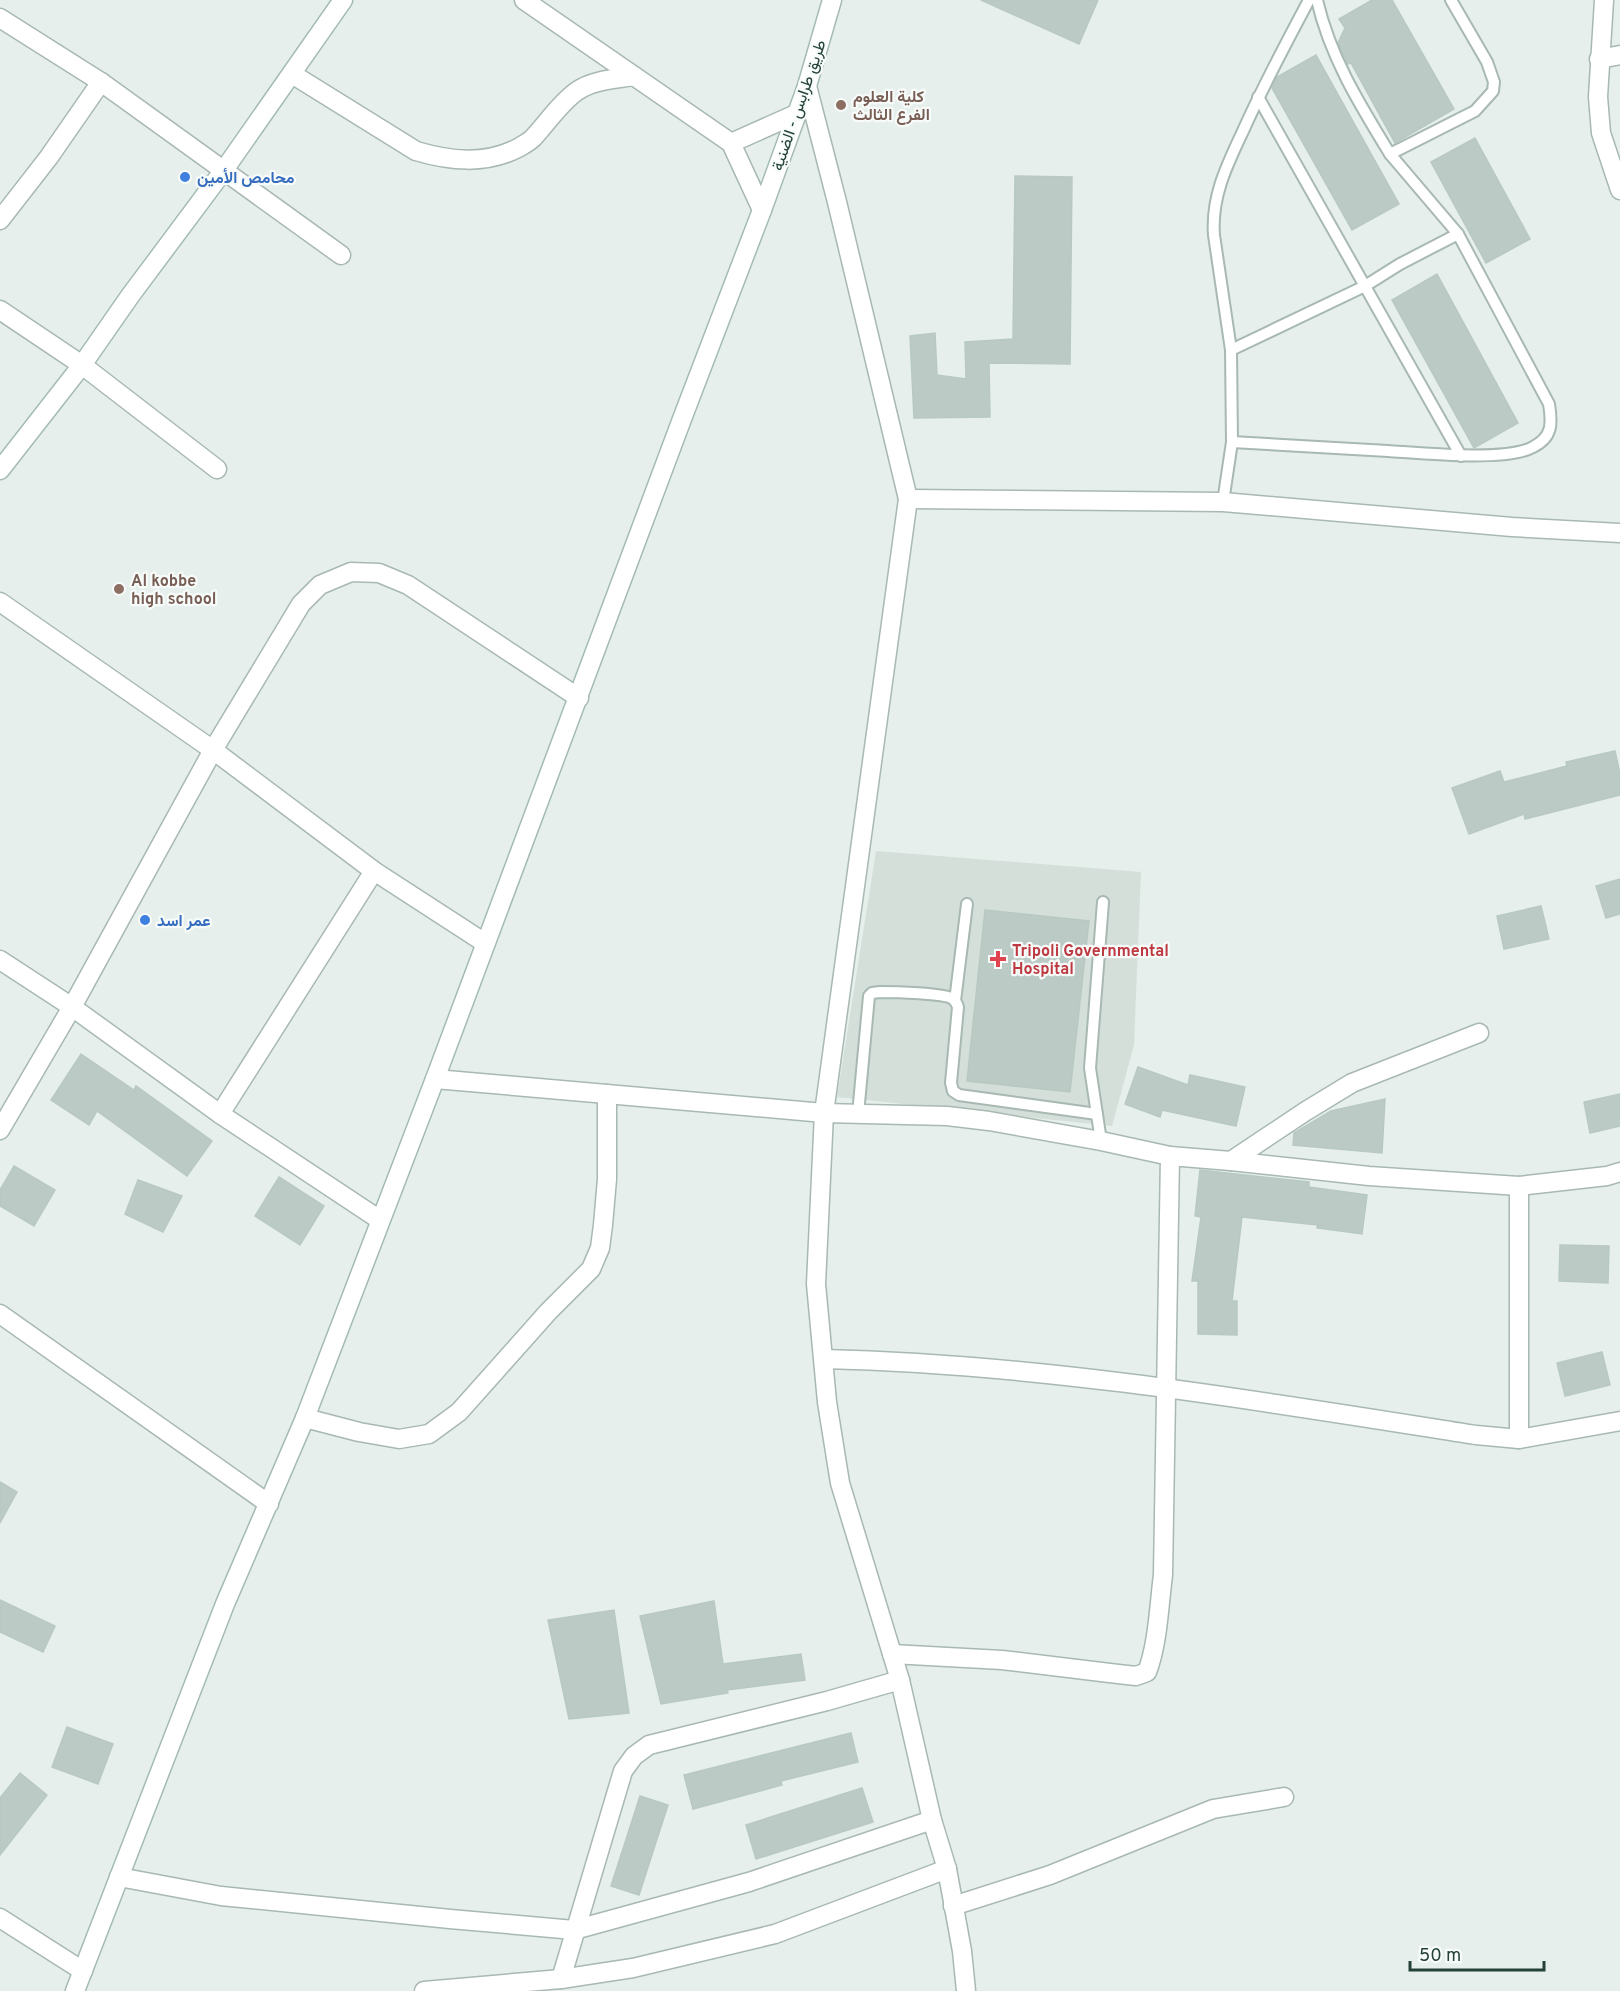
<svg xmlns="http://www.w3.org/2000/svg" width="1620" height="1991" viewBox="0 0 1620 1991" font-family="Overpass,Vazirmatn,sans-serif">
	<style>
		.built { fill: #d4dfda }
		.building { fill: #bbcac4; stroke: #b8c9c2; stroke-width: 1.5 }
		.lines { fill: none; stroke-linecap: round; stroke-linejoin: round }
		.service-casing { stroke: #a8b8b2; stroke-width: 14 }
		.minor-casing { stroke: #a8b8b2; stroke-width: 21 }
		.secondary-casing { stroke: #a4bbb3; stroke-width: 21 }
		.service { stroke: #fff; stroke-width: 10 }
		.minor { stroke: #fff; stroke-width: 18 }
		.secondary { stroke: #fff; stroke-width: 18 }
		.education-dot { fill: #8d6e63; stroke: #f7fbf9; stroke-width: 2 }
		.shop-dot { fill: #3f7fe0; stroke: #f7fbf9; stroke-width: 2 }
		.health-dot { fill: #e0444e; stroke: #f7fbf9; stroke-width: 2 }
		.labels { text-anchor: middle; stroke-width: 4.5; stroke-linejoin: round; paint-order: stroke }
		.education-label { font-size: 16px; font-weight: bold; fill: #785e54; stroke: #f7fbf9; text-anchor: start }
		.street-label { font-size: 16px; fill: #24423a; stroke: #f7fbf9 }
		.shop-label { font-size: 16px; font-weight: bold; fill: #366cbe; stroke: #f7fbf9; text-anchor: start }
		.health-label { font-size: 16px; font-weight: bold; fill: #be3a42; stroke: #f7fbf9; text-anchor: start }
	</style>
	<rect width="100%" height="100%" fill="#e6efeb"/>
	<polygon class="built" points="876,851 1141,872 1134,1045 1112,1126 837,1097"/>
	<g class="building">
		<polygon points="981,0 1098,0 1079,44"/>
		<polygon points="1372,0 1392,0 1454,109 1395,143 1351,63 1348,64 1338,43 1345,28 1339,19"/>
		<polygon points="1316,55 1399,204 1352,230 1272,88 1277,77"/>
		<polygon points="1475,138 1530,239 1486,263 1431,162"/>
		<polygon points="1015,176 1072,177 1070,364 989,363 990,417 914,418 910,336 935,333 937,375 966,379 965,342 1013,339"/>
		<polygon points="1437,274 1518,423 1474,448 1392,300"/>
		<polygon points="1615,751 1620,774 1620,795 1525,819 1524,814 1469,834 1452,788 1500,771 1504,782 1567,766 1566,762"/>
		<polygon points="1620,879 1620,914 1606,918 1596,886"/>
		<polygon points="1541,906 1549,939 1504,949 1497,916"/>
		<polygon points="985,910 1089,921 1070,1092 967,1081"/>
		<polygon points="81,1054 134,1090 136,1086 212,1141 187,1176 97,1111 89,1125 51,1100"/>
		<polygon points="1138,1067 1188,1085 1190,1075 1245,1087 1236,1126 1162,1110 1160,1117 1125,1104"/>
		<polygon points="1620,1094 1620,1126 1590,1133 1584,1102"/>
		<polygon points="1385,1099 1382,1153 1293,1145 1294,1133 1331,1111"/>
		<polygon points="14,1166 55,1190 34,1226 0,1206 0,1190"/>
		<polygon points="1200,1170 1309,1182 1309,1187 1367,1195 1362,1234 1317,1228 1318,1225 1242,1217 1232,1301 1237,1301 1237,1335 1198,1334 1198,1281 1192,1281 1201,1217 1195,1216"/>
		<polygon points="279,1177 324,1206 300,1245 255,1216"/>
		<polygon points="138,1180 182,1196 163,1232 125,1214"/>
		<polygon points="1560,1245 1609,1246 1608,1283 1559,1281"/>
		<polygon points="1602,1352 1610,1385 1565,1396 1557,1363"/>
		<polygon points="0,1482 17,1492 0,1523"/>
		<polygon points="0,1600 55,1626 43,1652 0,1632"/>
		<polygon points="714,1601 723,1664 801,1654 805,1680 727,1690 728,1693 661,1704 640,1616"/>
		<polygon points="614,1610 629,1713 569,1719 548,1620"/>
		<polygon points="67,1727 113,1744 98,1784 52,1767"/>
		<polygon points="851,1733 858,1762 781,1781 782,1785 693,1809 684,1775"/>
		<polygon points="20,1773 47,1795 0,1855 0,1798"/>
		<polygon points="862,1788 873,1822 756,1859 746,1825"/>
		<polygon points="640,1796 668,1805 639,1895 611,1886"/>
	</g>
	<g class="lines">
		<defs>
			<g id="service">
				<path d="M1317,0c13,57 43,105 73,154l85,-43 18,-20 1,-9 -7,-20 -36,-62"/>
				<polyline points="1258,97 1461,456"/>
				<polyline points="1231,350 1365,286 1400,264 1458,234"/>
				<path d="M1232,442c52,3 104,6 156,9 32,2 119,11 145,-4 20,-10 19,-24 16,-43l-91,-170 -68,-80"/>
				<path d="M1223,502l9,-60 -1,-92 -17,-115c-3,-38 13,-70 29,-104 20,-45 43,-88 66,-131"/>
				<polyline points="955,1001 967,904"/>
				<path d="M858,1114l11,-118 3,-3 8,-1c13,0 65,1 73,7 3,2 4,5 5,8l-7,76 2,8 6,4 138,19"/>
				<polyline points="1101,1141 1090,1068 1103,902"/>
			</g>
			<g id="minor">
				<polyline points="524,0 731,143 762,210"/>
				<polyline points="1604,0 1598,97 1601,133 1620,190"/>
				<polyline points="0,18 101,82 341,255"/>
				<polyline points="1599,59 1620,55"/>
				<path d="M292,74l124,77c34,10 69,14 102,-3 5,-3 11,-6 15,-10 15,-16 26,-34 44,-47 16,-11 38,-12 57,-15"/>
				<polyline points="807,86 837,202 908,499 824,1113 816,1284 827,1402 840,1483 900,1680 932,1820 947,1869 962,1951 966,1991"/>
				<polyline points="731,143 796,114"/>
				<polyline points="0,220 49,157 101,82"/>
				<polyline points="0,310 82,365 217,469"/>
				<polyline points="908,499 1223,502 1512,527 1620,533"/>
				<polyline points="0,602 213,750 374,871 485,943"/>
				<polyline points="0,960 72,1007 220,1114 380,1220"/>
				<polyline points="435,1079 824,1113 947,1116 989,1121 1101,1141 1170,1156 1231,1161 1369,1176 1519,1186 1607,1176 1620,1172"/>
				<polyline points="220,1114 374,871"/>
				<polyline points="0,1130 72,1007 213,750 301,604 320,585 351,572 379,573 408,585 579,698"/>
				<polyline points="1231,1161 1306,1111 1352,1083 1479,1033"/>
				<polyline points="1519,1186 1519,1439"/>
				<polyline points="0,1314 269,1504"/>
				<path d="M824,1359c218,5 436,42 652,76l43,4 101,-18"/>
				<polyline points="305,1418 359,1432 399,1439 429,1434 459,1412 548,1312 591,1269 600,1248 603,1225 607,1179 607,1094"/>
				<path d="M892,1654l110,6 116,14 18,2 11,-4c11,-28 12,-67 16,-97l7,-419"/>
				<polyline points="119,1877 221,1896 450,1919 574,1930 749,1882 932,1820"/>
				<polyline points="953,1906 1050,1875 1213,1809 1284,1797"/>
				<polyline points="0,1918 83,1971"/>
				<polyline points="561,1979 623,1771 634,1756 649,1745 827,1701 900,1680"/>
				<polyline points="424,1991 561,1979 633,1968 775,1934 947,1869"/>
			</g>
			<g id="secondary">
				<polyline points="0,470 82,365 130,296 224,170 343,0"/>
				<polyline points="75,1991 225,1604 305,1418 435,1079 682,419 762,210 807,86 832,0"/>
			</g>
		</defs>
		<use href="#service" class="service-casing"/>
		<use href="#minor" class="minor-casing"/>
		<use href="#secondary" class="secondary-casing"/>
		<use href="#service" class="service"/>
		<use href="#minor" class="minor"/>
		<use href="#secondary" class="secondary"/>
	</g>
	<g class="education-dot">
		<circle cx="841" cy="105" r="6"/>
		<circle cx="119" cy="589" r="6"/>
	</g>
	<g class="shop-dot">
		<circle cx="185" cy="177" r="6"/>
		<circle cx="145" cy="920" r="6"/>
	</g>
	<path class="health-dot" d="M995 950h6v6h6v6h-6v6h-6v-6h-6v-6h6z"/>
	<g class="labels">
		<g class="education-label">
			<text x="853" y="102">كلية العلوم<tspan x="853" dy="18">الفرع الثالث</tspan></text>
			<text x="131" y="586">Al kobbe<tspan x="131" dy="18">high school</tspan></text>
		</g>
		<g class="street-label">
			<text transform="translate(798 105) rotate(-71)" y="6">طريق طرابس - الضنية</text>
		</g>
		<g class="shop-label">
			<text x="197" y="183">محامص الأمين</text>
			<text x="157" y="926">عمر اسد</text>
		</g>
		<g class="health-label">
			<text x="1012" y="956">Tripoli Governmental<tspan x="1012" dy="18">Hospital</tspan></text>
		</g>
	</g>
	<path d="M1410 1961v9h134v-9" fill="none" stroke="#24423a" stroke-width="3"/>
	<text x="1419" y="1961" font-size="18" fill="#24423a" stroke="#f7fbf9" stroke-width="4.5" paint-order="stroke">50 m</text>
</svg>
